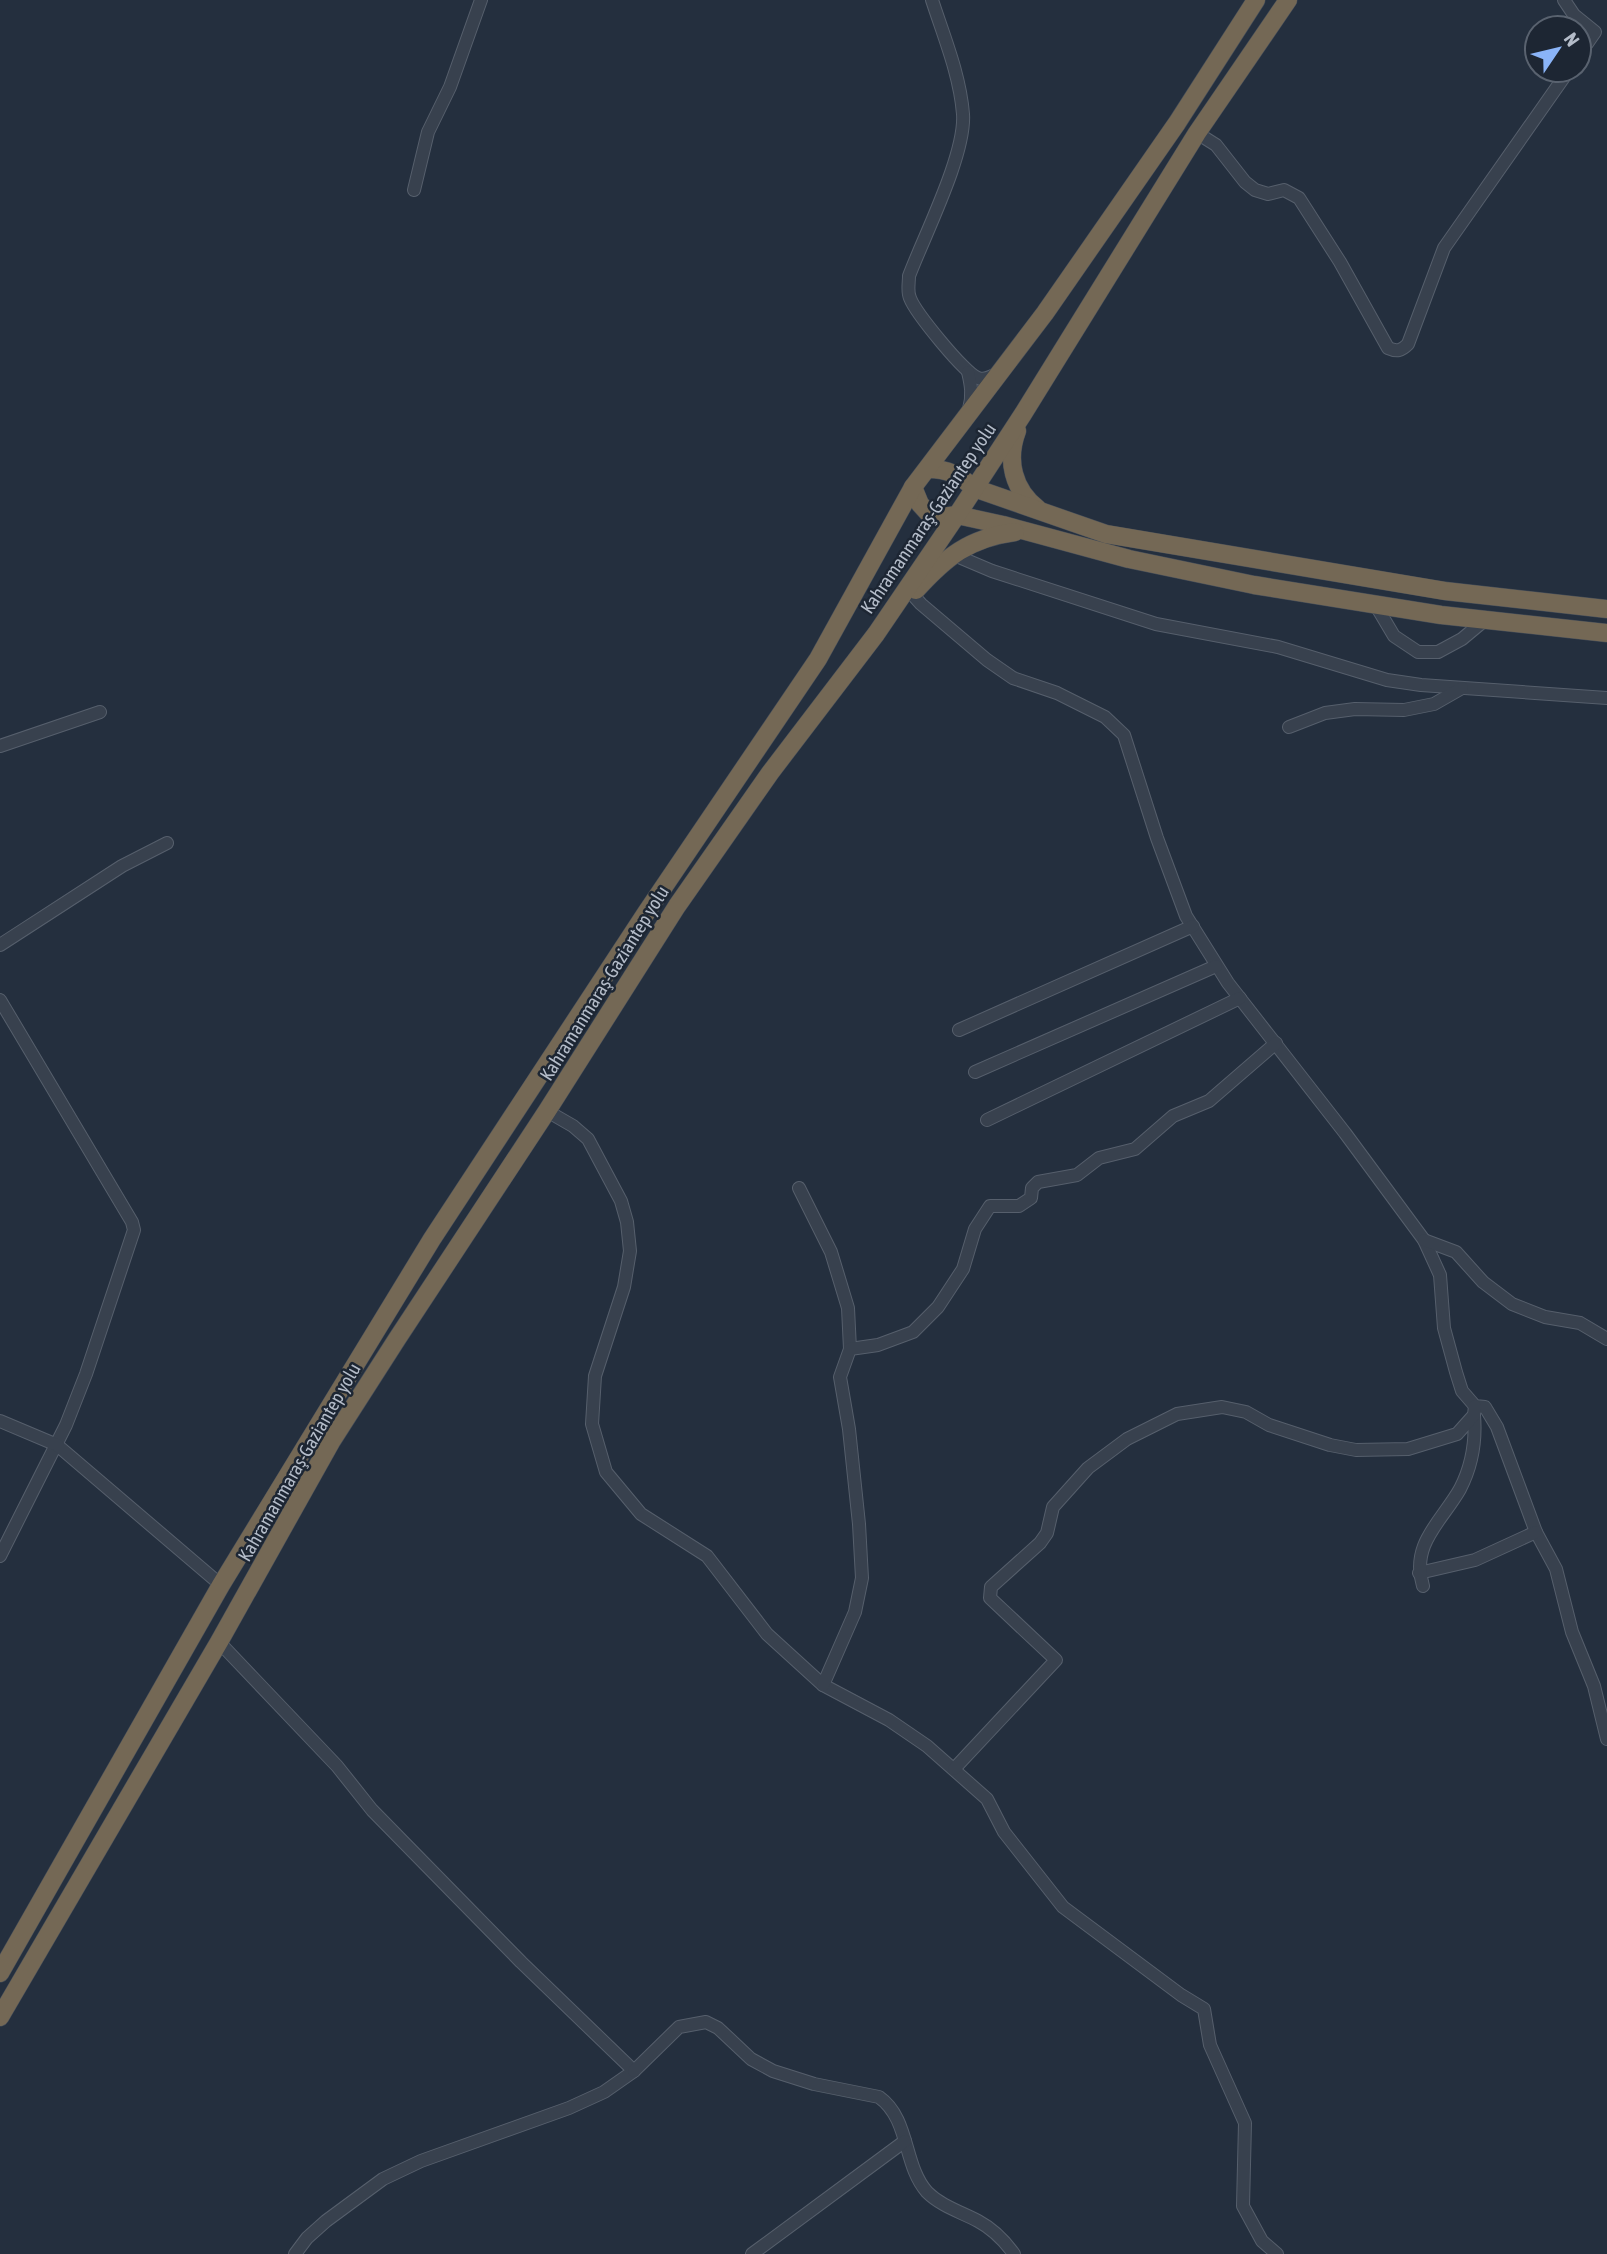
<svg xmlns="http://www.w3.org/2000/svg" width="1607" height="2254" viewBox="0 0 1607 2254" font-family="'Asap Condensed',sans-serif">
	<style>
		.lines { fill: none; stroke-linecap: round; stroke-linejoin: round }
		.minor-casing { stroke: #565f6c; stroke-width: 14 }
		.highway-casing { stroke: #434c59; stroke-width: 19 }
		.minor { stroke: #38414e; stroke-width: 12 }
		.highway { stroke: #746855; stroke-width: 18 }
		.labels { text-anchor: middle; stroke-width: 5; stroke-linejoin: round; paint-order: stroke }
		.street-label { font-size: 19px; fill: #b4bcc9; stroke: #1d2633 }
	</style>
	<rect width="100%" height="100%" fill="#242f3e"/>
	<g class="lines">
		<defs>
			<g id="minor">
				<path d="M932,0c12,37 28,75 31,114 3,40 -39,122 -54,162 0,7 -2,16 1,22 5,14 55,76 68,80 7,3 14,-2 20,-5"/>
				<polyline points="1564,0 1574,15 1595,32 1579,55"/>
				<path d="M1197,133l19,12 29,37 10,8 13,4 16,-4 15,8 41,64 48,86c9,4 13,3 20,-4l36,-96 125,-178"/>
				<polyline points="414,190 428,132 450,87 481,0"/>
				<path d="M968,372c3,13 5,23 1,37"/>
				<polyline points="952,554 992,571 1156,624 1278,647 1387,680 1421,685 1607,698"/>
				<polyline points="912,594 921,604 987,660 1013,678 1057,693 1105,717 1124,735 1157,838 1186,916 1228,983 1345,1133 1424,1240 1440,1275 1444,1328 1456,1372 1462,1391 1475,1406 1485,1407 1497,1427 1536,1532 1556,1569 1572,1632 1594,1686 1607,1739"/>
				<polyline points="1375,604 1394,636 1418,652 1438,652 1462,639 1486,619"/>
				<polyline points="1289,727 1325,713 1355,709 1404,710 1434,704 1462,688"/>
				<polyline points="0,746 100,712"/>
				<polyline points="0,945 122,866 167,843"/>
				<polyline points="0,1000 132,1222 134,1230 86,1374 66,1425 0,1556"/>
				<polyline points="959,1030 1193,926"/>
				<polyline points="975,1072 1216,966"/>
				<polyline points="547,1111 573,1126 588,1139 621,1201 627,1222 630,1251 624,1287 595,1376 592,1424 606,1472 641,1514 707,1556 767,1634 823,1685 889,1720 927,1746 987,1799 1004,1832 1063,1907 1181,1995 1204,2009 1210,2045 1245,2123 1243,2206 1262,2241 1277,2254"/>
				<polyline points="987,1120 1240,998"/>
				<polyline points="799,1188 831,1252 848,1308 850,1349"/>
				<polyline points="1424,1240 1456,1252 1483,1282 1512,1304 1545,1317 1580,1323 1607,1339"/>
				<polyline points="0,1421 57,1445 221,1585"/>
				<polyline points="1419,1573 1475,1560 1536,1532"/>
				<path d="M1423,1586c-13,-42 19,-65 37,-97 12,-23 16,-50 14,-74"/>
				<polyline points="219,1642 337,1766 372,1810 521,1962 634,2071 604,2092 569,2108 421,2161 383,2179 326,2221 307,2238 295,2254"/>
				<polyline points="823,1685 855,1612 862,1578 859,1524 849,1429 840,1377 850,1349 878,1345 913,1332 938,1307 963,1269 975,1229 990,1206 1019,1206 1031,1198 1032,1188 1038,1182 1077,1175 1099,1158 1135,1149 1173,1116 1209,1101 1276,1043"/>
				<polyline points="954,1769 1056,1660 990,1598 991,1587 1040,1543 1047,1533 1053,1507 1088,1468 1127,1439 1177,1414 1222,1407 1246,1412 1269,1425 1330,1445 1356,1450 1408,1449 1457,1434 1474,1415 1475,1406"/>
				<path d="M634,2071l45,-44 27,-5 12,6 33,31 22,12 41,13 65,13c31,22 24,68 48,95 14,14 34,20 51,29 15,8 26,19 36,33"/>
				<polyline points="752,2254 905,2141"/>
			</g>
			<g id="highway">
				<path d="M1017,431c-11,29 -4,59 21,78"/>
				<path d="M928,469c21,0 31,6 46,19l132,46 339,57 162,18"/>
				<polyline points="913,487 920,504 930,515 942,517 957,515 1003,525 1129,559 1254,585 1441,615 1607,633"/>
				<path d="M916,590c30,-33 53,-52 99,-58"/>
				<polyline points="0,1973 221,1585 432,1239 646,913 818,659 913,487 1045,313 1177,123 1256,0"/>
				<polyline points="0,2017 219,1642 331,1442 397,1339 547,1111 677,906 770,773 876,634 957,515 1023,414 1197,133 1288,0"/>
			</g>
		</defs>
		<use href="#minor" class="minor-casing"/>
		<use href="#highway" class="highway-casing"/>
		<use href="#minor" class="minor"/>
		<use href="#highway" class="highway"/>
	</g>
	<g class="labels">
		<g class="street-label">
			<text transform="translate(928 518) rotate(-56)" y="7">Kahramanmaraş-Gaziantep yolu</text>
			<text transform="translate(604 983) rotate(-58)" y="7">Kahramanmaraş-Gaziantep yolu</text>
			<text transform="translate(299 1462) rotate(-60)" y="7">Kahramanmaraş-Gaziantep yolu</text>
		</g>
	</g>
	<g transform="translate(1558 49) rotate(55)"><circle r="33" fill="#1d2633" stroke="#59626f" stroke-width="2"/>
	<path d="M0-5L12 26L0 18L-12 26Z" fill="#8ab4f8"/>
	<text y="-10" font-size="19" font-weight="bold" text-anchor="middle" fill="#b4bcc9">N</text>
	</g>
</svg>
